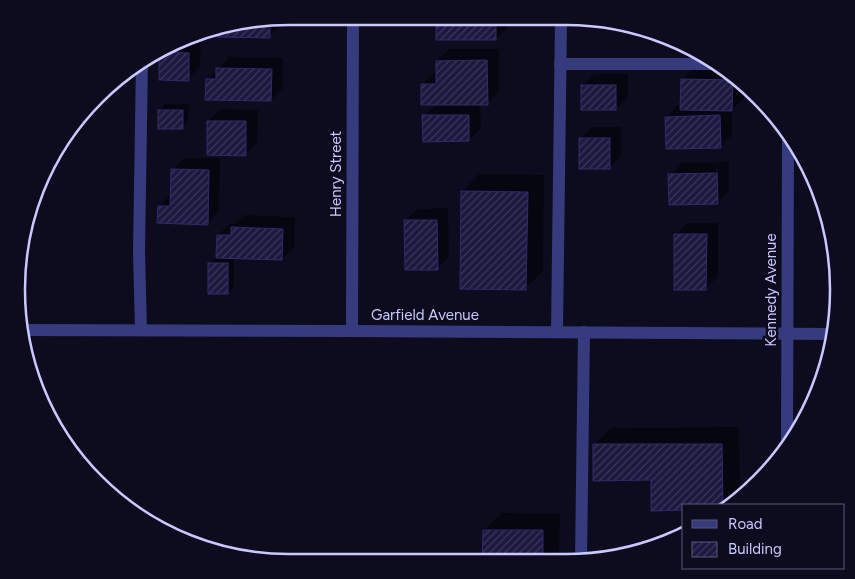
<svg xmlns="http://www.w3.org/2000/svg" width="855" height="579" viewBox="0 0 855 579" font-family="Figtree,sans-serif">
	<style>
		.shadow { fill: #0007; fill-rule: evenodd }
		.building { fill: url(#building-hatch); stroke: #302a6c }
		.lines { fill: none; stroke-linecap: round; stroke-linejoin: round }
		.service { stroke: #363b7e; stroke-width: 12 }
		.minor { stroke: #363b7e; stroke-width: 12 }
		.tertiary { stroke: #363b7e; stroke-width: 12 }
		.labels { text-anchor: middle; stroke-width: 5; stroke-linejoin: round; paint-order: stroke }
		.street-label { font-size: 15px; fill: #cac9ff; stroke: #0d0c1e }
		.rim { fill: none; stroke: #cac9ff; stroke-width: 2.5 }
	</style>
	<defs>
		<pattern id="building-hatch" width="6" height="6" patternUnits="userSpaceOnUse" patternTransform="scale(1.25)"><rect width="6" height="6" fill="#1c183f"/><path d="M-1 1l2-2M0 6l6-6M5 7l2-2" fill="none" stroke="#3c385c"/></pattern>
	</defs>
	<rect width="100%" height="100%" fill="#0d0c1e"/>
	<g class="shadow">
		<polygon points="282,18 281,25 270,36 218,28"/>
		<polygon points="437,19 508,20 508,27 496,39 437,39"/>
		<polygon points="669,39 678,42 669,42"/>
		<polygon points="181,41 201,41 200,67 188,79 161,53 164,49"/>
		<polygon points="449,49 499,49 499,92 487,104 480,104 481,128 469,140 424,116 436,104 423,84 435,72 438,72 437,61"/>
		<polygon points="229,57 283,58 283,88 271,100 207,80"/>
		<polygon points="694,67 719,68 744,86 744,98 732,110 732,135 720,147 667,117 678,105 682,105 682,79"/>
		<polygon points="594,74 628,74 628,97 616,109 583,85"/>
		<polygon points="165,104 189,104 188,122 182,128 160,110"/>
		<polygon points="220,109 258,110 257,143 245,155 208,121"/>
		<polygon points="592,127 621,127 621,156 609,168 580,139"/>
		<polygon points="184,158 220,158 219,212 207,223 159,206 171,194 172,170"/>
		<path d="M729,162v29l-12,12 -47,-28 12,-12zM716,167h2l1,26h-3z"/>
		<polygon points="479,174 544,175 543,271 526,288 462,191"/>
		<polygon points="448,208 449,257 437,269 405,221 417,209"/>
		<polygon points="244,215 295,217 294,247 282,259 234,257 234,287 228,293 209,264 215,258 217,258 218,235 230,224 235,224"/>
		<polygon points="687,223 718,223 718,277 706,288 675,235"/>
		<polygon points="739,427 740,492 725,505 684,505 652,479 594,445 611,428"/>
		<polygon points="501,513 560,514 559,563 484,561 484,530"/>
	</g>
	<g class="building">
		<polygon points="270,19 270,38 217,37 217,28"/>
		<polygon points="436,19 496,20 496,40 436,40"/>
		<polygon points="159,52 189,53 189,81 159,80"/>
		<polygon points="487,60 488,105 421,105 421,84 436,84 436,61"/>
		<polygon points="216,68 272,69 271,101 205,100 206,79 216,79"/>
		<polygon points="681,79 733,80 732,111 680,110"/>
		<rect x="581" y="85" width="35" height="25"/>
		<rect x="158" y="110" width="25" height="19"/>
		<polygon points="422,115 469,115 469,141 423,142"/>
		<polygon points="720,115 721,148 666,149 665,117"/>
		<polygon points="207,121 246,121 246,156 207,155"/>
		<rect x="579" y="138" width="31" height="31"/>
		<polygon points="171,169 209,170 208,225 157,223 158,206 170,206"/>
		<polygon points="717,173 718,204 669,205 668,174"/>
		<polygon points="461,191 528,192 526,290 460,289"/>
		<polygon points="404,220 437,220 438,270 405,270"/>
		<polygon points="231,227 283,229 282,260 216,258 217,235 231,235"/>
		<polygon points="674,234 707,234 706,290 674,290"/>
		<rect x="208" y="263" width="20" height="31"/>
		<polygon points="593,444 722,444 723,505 684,505 684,510 651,511 651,480 593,481"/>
		<polygon points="483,530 543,530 543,562 482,561"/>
	</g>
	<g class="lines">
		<g class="service">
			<polyline points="560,64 713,64"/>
			<polyline points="141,330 139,252 142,60"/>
			<polyline points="557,332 561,21"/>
			<polyline points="581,560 584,332"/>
		</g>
		<g class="minor">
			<polyline points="21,330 352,331 830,334"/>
			<polyline points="352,331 353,17"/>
		</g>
		<polyline class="tertiary" points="787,440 788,141"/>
	</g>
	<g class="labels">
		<g class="street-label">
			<text transform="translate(336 174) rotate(-90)" y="5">Henry Street</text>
			<text transform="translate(771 290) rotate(-90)" y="5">Kennedy Avenue</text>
			<text x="425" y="320">Garfield Avenue</text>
		</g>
	</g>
	<path d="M0 0H855V579H0ZM289 25H566A264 264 0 0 1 830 289V290A264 264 0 0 1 566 554H289A264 264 0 0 1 25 290V289A264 264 0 0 1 289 25Z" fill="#0d0c1e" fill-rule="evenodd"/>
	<path class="rim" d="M289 25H566A264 264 0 0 1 830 289V290A264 264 0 0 1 566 554H289A264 264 0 0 1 25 290V289A264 264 0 0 1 289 25Z"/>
	<rect x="682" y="504" width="162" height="65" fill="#0d0c1e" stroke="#595878"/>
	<rect x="692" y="520" width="25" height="8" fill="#363b7e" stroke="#595878"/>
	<text x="728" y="529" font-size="15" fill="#cac9ff">Road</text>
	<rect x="692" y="542" width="25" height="15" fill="url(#building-hatch)" stroke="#595878"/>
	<text x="728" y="554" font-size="15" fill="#cac9ff">Building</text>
</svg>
